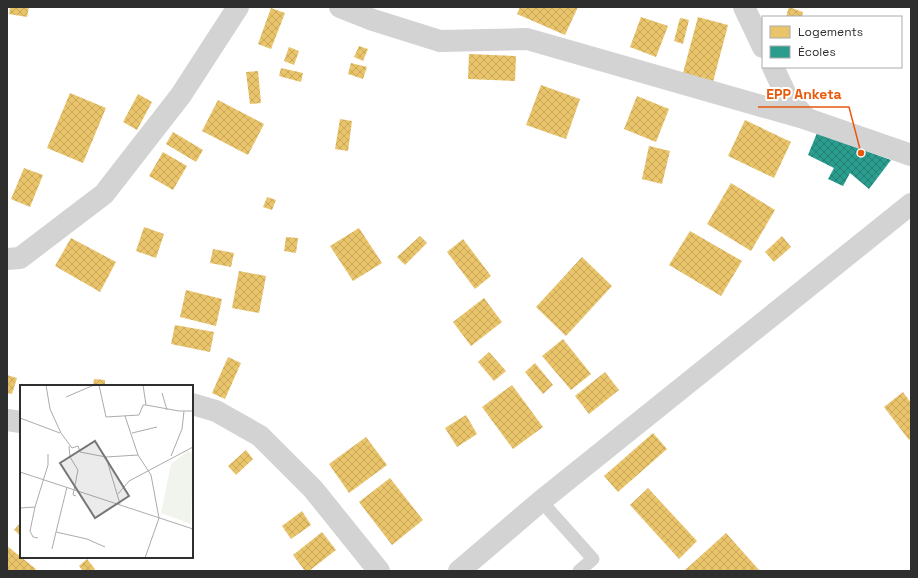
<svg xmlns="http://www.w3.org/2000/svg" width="918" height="578" viewBox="0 0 918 578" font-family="'Space Grotesk',sans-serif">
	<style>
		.homes { fill: url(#homes-cross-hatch) }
		.schools { fill: url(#schools-cross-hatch) }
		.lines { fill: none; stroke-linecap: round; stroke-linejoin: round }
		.service { stroke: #d3d3d3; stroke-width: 13 }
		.minor { stroke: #d3d3d3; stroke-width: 22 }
		.tertiary { stroke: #d3d3d3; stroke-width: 22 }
		.inset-road { fill: none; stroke: #ababab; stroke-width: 1 }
		.view { fill: #777; fill-opacity: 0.15; stroke: #777; stroke-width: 2 }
		.inset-edge { fill: none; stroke: #2e2e2e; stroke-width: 2 }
		.leader { fill: none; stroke: #e8590c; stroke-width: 1.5 }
		.callout-dot { fill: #e8590c; stroke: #fff; stroke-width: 1.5 }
		.callout-label { font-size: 14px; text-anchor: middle; font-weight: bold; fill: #e8590c; stroke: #fff; stroke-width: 4; stroke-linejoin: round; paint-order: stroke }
	</style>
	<defs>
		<pattern id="homes-cross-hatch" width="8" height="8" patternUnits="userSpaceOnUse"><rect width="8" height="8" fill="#e9c46a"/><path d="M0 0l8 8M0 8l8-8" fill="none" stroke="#c8a95c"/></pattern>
		<pattern id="schools-cross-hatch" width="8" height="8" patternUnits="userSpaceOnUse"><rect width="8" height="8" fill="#2a9d8f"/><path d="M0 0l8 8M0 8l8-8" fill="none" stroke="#248075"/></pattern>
	</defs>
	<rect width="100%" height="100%" fill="#fff"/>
	<g class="homes">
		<polygon points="10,7 29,7 27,17 9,14"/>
		<polygon points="520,7 578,7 565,35 517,14"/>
		<polygon points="789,7 803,12 802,17 786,17"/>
		<polygon points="271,8 285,13 271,49 258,44"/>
		<polygon points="641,17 668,26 656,57 630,47"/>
		<polygon points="698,17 728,25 713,82 683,73"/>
		<polygon points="680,18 689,20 683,44 674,41"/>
		<polygon points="359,46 368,49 363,61 354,57"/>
		<polygon points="289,47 299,51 294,65 284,61"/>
		<polygon points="469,54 516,56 515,81 468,79"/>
		<polygon points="351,63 367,67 363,79 348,74"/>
		<polygon points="281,68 303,73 301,82 279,76"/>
		<polygon points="258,71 261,103 250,104 246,72"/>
		<polygon points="541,85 580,99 566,139 526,125"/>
		<polygon points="70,93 106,108 83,163 47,148"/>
		<polygon points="138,94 152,102 137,130 123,122"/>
		<polygon points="637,96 669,109 656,142 624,129"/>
		<polygon points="218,100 264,124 248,155 202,131"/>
		<polygon points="340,119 352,121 348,151 335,149"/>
		<polygon points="745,120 791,142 774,178 728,156"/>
		<polygon points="173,132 203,150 196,162 166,144"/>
		<polygon points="649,146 670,151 662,184 642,179"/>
		<polygon points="163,152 187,166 173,190 149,176"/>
		<polygon points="24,168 43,175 30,207 11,199"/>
		<polygon points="731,183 775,210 751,251 707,224"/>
		<polygon points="267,197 276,200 272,210 263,207"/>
		<polygon points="144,227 164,234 156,258 136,251"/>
		<polygon points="359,228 382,263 353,281 330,246"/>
		<polygon points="690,231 742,261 721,296 669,265"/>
		<polygon points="420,236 427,243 405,265 397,257"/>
		<polygon points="782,236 791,247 774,262 765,252"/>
		<polygon points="286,237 298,238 296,253 284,251"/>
		<polygon points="71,238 116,262 100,292 55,266"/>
		<polygon points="463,239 491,276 475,289 447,252"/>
		<polygon points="213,249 234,253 231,267 210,263"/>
		<polygon points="582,257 612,286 566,336 536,307"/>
		<polygon points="239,271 266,276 259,313 232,308"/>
		<polygon points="186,290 222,299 216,326 180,317"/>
		<polygon points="484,298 502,322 471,346 453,322"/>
		<polygon points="175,325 214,332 210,352 171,344"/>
		<polygon points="563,339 591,374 571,390 542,356"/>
		<polygon points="489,352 506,371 494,381 478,362"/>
		<polygon points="228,357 241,363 225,399 212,393"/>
		<polygon points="535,363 553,385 543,394 525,372"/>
		<polygon points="605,372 619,390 589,414 575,396"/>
		<polygon points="7,375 17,378 12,394 7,393"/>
		<polygon points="94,379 105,380 105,386 93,386"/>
		<polygon points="512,385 543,427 513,449 482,407"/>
		<polygon points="903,392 911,403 911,438 909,440 884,407"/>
		<polygon points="466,415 477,434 457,447 445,428"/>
		<polygon points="653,433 667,449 618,492 604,476"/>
		<polygon points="366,437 387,465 349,493 329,464"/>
		<polygon points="246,450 253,459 236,475 228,466"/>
		<polygon points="390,478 423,520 392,545 359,502"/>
		<polygon points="648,488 697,541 679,559 630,505"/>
		<polygon points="302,511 311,525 291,539 282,526"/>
		<polygon points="21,522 21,536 14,530"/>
		<polygon points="322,532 336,550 309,571 305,571 293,555"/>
		<polygon points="726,533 760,571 684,571"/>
		<polygon points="7,546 36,569 34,571 7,571"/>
		<polygon points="87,559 95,569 92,571 83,571 79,566"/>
	</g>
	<polygon class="schools" points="817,133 891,160 869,189 850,173 843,186 828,179 834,168 808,155"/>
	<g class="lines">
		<polyline class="service" points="541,501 593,559 579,571"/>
		<g class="minor">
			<polyline points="340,7 373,20 440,41 527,39 807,119 911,155"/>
			<polyline points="744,7 763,47"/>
			<polyline points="773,67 787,97 807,119"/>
			<polyline points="7,259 20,258 104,194 181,95 238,7"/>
			<polyline points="192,404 216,411 260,436 313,489 379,571"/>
			<polyline points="7,420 21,422"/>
		</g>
		<polyline class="tertiary" points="459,571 541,501 911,204"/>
	</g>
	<g transform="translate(20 385)">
		<rect width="173" height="173" fill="#fff"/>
		<path d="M168,66l5,2 -2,71 -30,-11 10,-49z" fill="#f0f4ec"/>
		<path class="inset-road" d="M26,0l4,24 11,24 11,15 6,-2 2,6 26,5 32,-2 -13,-39M79,0l7,32 33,-2 4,-10h3l-3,-20M142,8l5,17M46,12l28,-12M126,20l33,6h14M0,33l40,15M112,48l25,-6M49,61l1,11 8,13 -5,25 3,1M118,70l13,20 8,43 -14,40M151,71l11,-27 2,-18M86,72l14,47M0,87l173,57M47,102l-11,45 31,7 18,8M98,109l11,-13 64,-34M15,122l-5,24 3,6 5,1M0,123l15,-1 13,-42v-11M32,164l4,-17"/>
		<path class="view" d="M75,56l34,55 -34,22 -35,-55z"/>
		<rect width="173" height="173" class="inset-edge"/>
	</g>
	<path class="leader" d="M861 153L849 107H758"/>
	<circle class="callout-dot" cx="861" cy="153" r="4"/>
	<g class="callout-label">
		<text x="804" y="99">EPP Anketa</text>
	</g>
	<rect width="918" height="578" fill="none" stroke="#2e2e2e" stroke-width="16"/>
	<rect x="762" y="16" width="140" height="52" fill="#ffffff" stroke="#ababab"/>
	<rect x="770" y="26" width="20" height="12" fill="#e9c46a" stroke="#ababab"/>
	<text x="798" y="36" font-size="12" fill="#2e2e2e">Logements</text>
	<rect x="770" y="46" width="20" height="12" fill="#2a9d8f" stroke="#ababab"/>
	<text x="798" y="56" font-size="12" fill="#2e2e2e">Écoles</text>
</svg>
